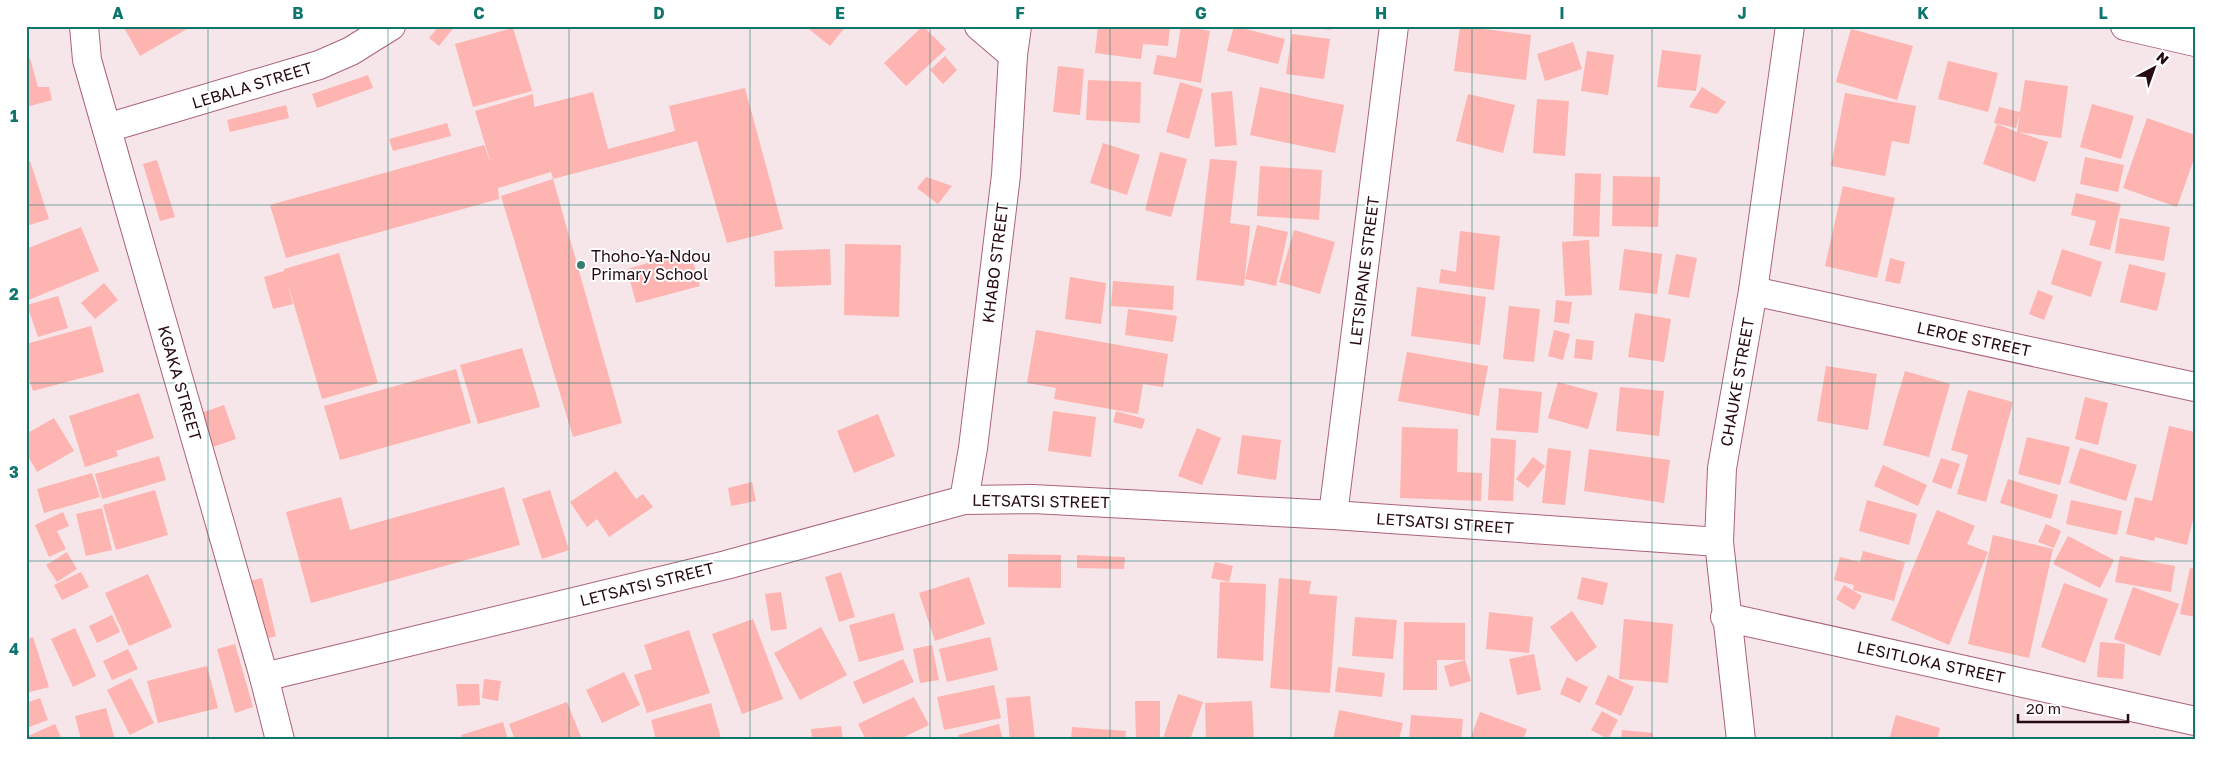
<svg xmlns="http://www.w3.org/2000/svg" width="2221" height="766" viewBox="0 0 2221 766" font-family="'Golos Text',sans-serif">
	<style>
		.building { fill: #feb4b0 }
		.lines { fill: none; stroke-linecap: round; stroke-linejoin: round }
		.minor-casing { stroke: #ab6378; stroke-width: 30 }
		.tertiary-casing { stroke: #ab6378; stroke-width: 30 }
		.minor { stroke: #fff; stroke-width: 28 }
		.tertiary { stroke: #fff; stroke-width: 28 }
		.grid { fill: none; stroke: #0f766e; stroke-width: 1; stroke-opacity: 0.55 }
		.poi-dot { fill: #367c71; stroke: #fff; stroke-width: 2 }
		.labels { text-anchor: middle; stroke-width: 4; stroke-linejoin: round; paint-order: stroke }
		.street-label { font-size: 16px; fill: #270b14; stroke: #fff }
		.poi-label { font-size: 16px; fill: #270b14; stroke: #fff; text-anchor: start }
		.neatline { fill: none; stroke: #0f766e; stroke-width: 2 }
		.grid-label { font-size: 16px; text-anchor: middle; font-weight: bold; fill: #0f766e }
	</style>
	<rect width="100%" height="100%" fill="#f6e5e9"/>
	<g class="building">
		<polygon points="123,26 192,26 140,56"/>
		<polygon points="439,26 455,26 439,46 429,38"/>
		<polygon points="805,26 846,26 830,46"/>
		<polygon points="923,26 946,49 906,86 884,63"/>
		<polygon points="1098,26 1170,26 1168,46 1143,44 1141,59 1095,53"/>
		<polygon points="1181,26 1210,31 1201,83 1153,74 1157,55 1176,58"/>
		<polygon points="1234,26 1285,39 1278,64 1227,51"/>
		<polygon points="1302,26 1331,26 1331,30"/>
		<polygon points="1460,26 1531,35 1526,80 1454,71"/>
		<polygon points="513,28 532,91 473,107 455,44"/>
		<polygon points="1851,29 1913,46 1897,100 1836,82"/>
		<polygon points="1292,34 1330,39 1324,79 1286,74"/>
		<polygon points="1573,42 1582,69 1545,81 1537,54"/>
		<polygon points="1662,50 1701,55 1696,91 1657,87"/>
		<polygon points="1587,51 1614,55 1608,95 1581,91"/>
		<polygon points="945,56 957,70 943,84 930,70"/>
		<polygon points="30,58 38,87 49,87 52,100 26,107 26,59"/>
		<polygon points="1948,61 1998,73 1988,112 1938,99"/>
		<polygon points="1058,66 1084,69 1080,115 1053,112"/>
		<polygon points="368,75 373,88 317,108 312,94"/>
		<polygon points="1088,80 1141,82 1140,123 1086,120"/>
		<polygon points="2025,80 2068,86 2061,138 2018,132 2048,142 2035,182 1983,164 1997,124 2017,132 2020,114 2016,128 1994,123 1999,107 2020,112"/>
		<polygon points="1180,82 1203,89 1189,139 1166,132"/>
		<polygon points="1260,87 1344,105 1335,153 1250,135"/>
		<polygon points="1702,87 1726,102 1717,114 1689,107"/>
		<polygon points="745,88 783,229 727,243 697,141 553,179 551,172 498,188 499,199 286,258 270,205 484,145 491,164 475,111 533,94 534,107 593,92 608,149 675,131 669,106"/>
		<polygon points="1232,91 1237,145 1215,147 1211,93"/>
		<polygon points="1845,93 1916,106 1909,144 1892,141 1885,176 1831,166"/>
		<polygon points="1468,94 1515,105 1503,153 1456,141"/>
		<polygon points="1537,99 1569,101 1565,156 1533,153"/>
		<polygon points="2092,104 2134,116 2121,159 2080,147"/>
		<polygon points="286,105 289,118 230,132 227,120"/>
		<polygon points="2147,118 2195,135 2195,156 2177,207 2123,188"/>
		<polygon points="447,123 451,136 393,151 389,139"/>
		<polygon points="1103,143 1140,155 1127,195 1090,183"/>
		<polygon points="1160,152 1187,159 1171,217 1145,210"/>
		<polygon points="2085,157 2124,165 2118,192 2080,184"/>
		<polygon points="1210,159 1237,161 1230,223 1250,226 1244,286 1196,280"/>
		<polygon points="157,160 175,217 160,221 143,164"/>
		<polygon points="30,161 49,219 26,226 26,163"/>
		<polygon points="1260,166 1322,170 1319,220 1257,216"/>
		<polygon points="1575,173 1601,174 1599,237 1573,236"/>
		<polygon points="1613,176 1660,177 1658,227 1612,226"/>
		<polygon points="926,177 952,186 938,204 917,188"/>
		<polygon points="553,179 622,423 573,437 501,196"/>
		<polygon points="1843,186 1895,198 1877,278 1825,266"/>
		<polygon points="2076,193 2121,204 2110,250 2089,245 2096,221 2071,215"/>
		<polygon points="2120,218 2170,227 2164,261 2115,253"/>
		<polygon points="1257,225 1288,232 1276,286 1245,279"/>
		<polygon points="81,227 99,271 26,301 26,249"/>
		<polygon points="1294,230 1335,242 1320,294 1279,282"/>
		<polygon points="1460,231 1500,236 1494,290 1439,283 1441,269 1456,272"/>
		<polygon points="1589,240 1592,295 1565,296 1562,242"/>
		<polygon points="845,244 901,245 899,317 844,315"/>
		<polygon points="830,249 831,285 775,287 774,251"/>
		<polygon points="1624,249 1662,254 1657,294 1619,290"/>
		<polygon points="2062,249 2102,262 2091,297 2051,284"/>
		<polygon points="690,251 700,286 636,303 627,269"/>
		<polygon points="339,253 378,383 322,399 287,281 293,304 273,309 264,277 284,271 284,269"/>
		<polygon points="1676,254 1697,258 1689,298 1668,294"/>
		<polygon points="1890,258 1905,262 1900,284 1885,281"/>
		<polygon points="2129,264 2166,273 2157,311 2120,302"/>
		<polygon points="1070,277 1106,283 1101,324 1065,319"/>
		<polygon points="1113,281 1174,286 1173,310 1111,306"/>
		<polygon points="104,283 118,300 95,319 81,303"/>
		<polygon points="1417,287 1486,297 1480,345 1411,336"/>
		<polygon points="2038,290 2053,296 2044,320 2029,314"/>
		<polygon points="58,296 68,328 38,337 27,305"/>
		<polygon points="1556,300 1572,302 1569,324 1554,322"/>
		<polygon points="1509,306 1540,309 1534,362 1503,359"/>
		<polygon points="1128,309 1177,316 1173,342 1125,335"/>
		<polygon points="1635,313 1671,319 1664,362 1628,357"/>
		<polygon points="91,326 104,372 33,391 26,369 26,344"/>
		<polygon points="1036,330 1168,354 1163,387 1143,384 1138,414 1054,399 1056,388 1027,383"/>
		<polygon points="1554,330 1570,334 1563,360 1548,356"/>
		<polygon points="1576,339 1594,341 1592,360 1574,358"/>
		<polygon points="522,348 540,407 478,424 460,365"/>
		<polygon points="1407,352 1488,366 1479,416 1398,401"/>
		<polygon points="1826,366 1877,374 1868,430 1817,421"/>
		<polygon points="456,369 471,423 340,460 324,406"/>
		<polygon points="1905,371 1950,384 1929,457 1883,445"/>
		<polygon points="1558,382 1598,393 1588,429 1548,418"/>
		<polygon points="1620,387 1664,391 1659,436 1616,431"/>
		<polygon points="1499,388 1542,392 1538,433 1496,430"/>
		<polygon points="1968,390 2013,402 1986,502 1957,494 1968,455 1951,450"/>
		<polygon points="139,393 154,438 116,451 118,456 85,467 69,416"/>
		<polygon points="2085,397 2108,403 2098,445 2075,439"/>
		<polygon points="224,405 236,439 213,447 201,413"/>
		<polygon points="1053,411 1096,417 1091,457 1048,451"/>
		<polygon points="1116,411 1145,419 1142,429 1113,422"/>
		<polygon points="878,414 895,456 854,473 837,431"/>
		<polygon points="54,418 74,451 37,472 26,453 26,434"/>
		<polygon points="2169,426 2195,432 2195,511 2187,545 2155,537 2154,541 2126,534 2135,497 2152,501"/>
		<polygon points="1402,427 1458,429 1457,472 1482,473 1481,501 1400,498"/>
		<polygon points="1197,428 1221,438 1202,485 1178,476"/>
		<polygon points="1242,435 1281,440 1276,480 1237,474"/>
		<polygon points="2027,437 2070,447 2060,485 2018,474"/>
		<polygon points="1491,438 1516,440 1513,501 1488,500"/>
		<polygon points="1548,448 1571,451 1565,505 1542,503"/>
		<polygon points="2080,448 2137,465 2126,501 2069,483"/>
		<polygon points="1589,449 1670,460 1664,503 1584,491"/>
		<polygon points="159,456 166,480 102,499 95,474"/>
		<polygon points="1533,457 1545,466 1528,488 1516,479"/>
		<polygon points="1941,458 1960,464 1951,489 1932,482"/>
		<polygon points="1883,465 1927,485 1918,506 1874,486"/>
		<polygon points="616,471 636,499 643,494 653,507 609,537 597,519 587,527 570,502"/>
		<polygon points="92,473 100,497 44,513 37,489"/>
		<polygon points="2008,479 2058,495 2051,519 2000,503"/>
		<polygon points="752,482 756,501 731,506 728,488"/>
		<polygon points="504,487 520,545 311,603 286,512 341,497 350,530"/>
		<polygon points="155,490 168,535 116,550 103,505"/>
		<polygon points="550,490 569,550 542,559 522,499"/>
		<polygon points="1867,500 1917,514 1909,545 1859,531"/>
		<polygon points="2071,500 2122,511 2117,535 2066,524"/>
		<polygon points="102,508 112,550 86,556 76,514"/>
		<polygon points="1937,510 1975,526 1967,544 1988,552 1949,645 1891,620"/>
		<polygon points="63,512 69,526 57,531 66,549 49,557 35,525"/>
		<polygon points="2046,524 2061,531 2054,548 2038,542"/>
		<polygon points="1993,535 2053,549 2029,658 1968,644"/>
		<polygon points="2068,536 2114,560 2100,588 2053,564"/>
		<polygon points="1863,551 1905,562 1894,601 1853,590 1854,585 1834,580 1840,557 1860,562"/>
		<polygon points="67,552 77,569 57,582 46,565"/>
		<polygon points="1008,554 1061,555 1061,588 1008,587"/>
		<polygon points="1077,555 1125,557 1124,569 1077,568"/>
		<polygon points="2120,556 2175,566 2171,592 2115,582"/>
		<polygon points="1215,562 1233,566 1229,582 1211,578"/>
		<polygon points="2190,568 2195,569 2195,617 2180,614"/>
		<polygon points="81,572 89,587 62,600 54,585"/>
		<polygon points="841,572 855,617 839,622 825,577"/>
		<polygon points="148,574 172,627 129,646 105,593"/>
		<polygon points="969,577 985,624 935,641 919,593"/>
		<polygon points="1582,577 1608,583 1603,605 1577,599"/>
		<polygon points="262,578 276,636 262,640 248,581"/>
		<polygon points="1279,578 1311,581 1309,594 1337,596 1330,693 1270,688"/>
		<polygon points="1220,582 1266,584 1263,661 1217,658"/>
		<polygon points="2064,583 2108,599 2085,663 2041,647"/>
		<polygon points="1844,585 1862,596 1854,610 1836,599"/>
		<polygon points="2133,587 2179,604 2160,656 2114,639"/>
		<polygon points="781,592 787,629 771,631 765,594"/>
		<polygon points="1572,611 1597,647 1576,662 1550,627"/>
		<polygon points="1489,612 1533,617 1529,653 1486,649"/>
		<polygon points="894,613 904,650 859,662 849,625"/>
		<polygon points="112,615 120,632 97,643 89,626"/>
		<polygon points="1355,617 1397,620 1393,659 1352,656"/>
		<polygon points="753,619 783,699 742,714 712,634"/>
		<polygon points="1624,619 1673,624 1668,683 1619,679"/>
		<polygon points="1404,622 1465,623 1465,660 1437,660 1437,690 1403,690"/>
		<polygon points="821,627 847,675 800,700 774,653"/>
		<polygon points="75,628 96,676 73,687 51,639"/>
		<polygon points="689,630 710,693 647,713 634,675 652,669 644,645"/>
		<polygon points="33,637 49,687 26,693 26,639"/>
		<polygon points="990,637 998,670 947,682 939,649"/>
		<polygon points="2100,642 2125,644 2123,679 2097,677"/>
		<polygon points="235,644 253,707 235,713 217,649"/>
		<polygon points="932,645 939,680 920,683 913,649"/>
		<polygon points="128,649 138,669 112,680 103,661"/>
		<polygon points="1534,654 1541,690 1517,695 1509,659"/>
		<polygon points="903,659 914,682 863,704 853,682"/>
		<polygon points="1465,660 1471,681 1450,687 1444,666"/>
		<polygon points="207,666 218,708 158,723 147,681"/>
		<polygon points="1338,667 1385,673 1382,697 1335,692"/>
		<polygon points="624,672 640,705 602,723 586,690"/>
		<polygon points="1608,675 1634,687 1621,716 1595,704"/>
		<polygon points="1567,677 1588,687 1580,703 1560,694"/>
		<polygon points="131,678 154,723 130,735 107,690"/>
		<polygon points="484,679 501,681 498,701 482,698"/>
		<polygon points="456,684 479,684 480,705 458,706"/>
		<polygon points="994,685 1001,718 944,730 937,697"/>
		<polygon points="1178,694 1203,702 1190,740 1163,738"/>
		<polygon points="1030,696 1035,740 1010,740 1006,698"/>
		<polygon points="914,697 929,725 898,740 866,740 858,724"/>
		<polygon points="40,698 48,720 27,728 26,703"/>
		<polygon points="1135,701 1160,701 1160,740 1136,740"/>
		<polygon points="1252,701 1254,740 1206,740 1205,703"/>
		<polygon points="567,702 581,737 574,740 515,740 509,724"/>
		<polygon points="711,703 721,738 713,740 656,740 651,720"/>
		<polygon points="106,708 115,740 81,740 75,716"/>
		<polygon points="1339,710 1403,723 1399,740 1333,740"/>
		<polygon points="1602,711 1618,720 1608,739 1591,730"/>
		<polygon points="1480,712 1527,729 1523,740 1470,740"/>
		<polygon points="1411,715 1463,719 1461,740 1409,740"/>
		<polygon points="1896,715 1940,728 1937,740 1889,740"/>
		<polygon points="503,722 508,740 462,740 461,735"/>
		<polygon points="55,724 62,740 26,740 26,737"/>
		<polygon points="999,724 1003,740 960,740 958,735"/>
		<polygon points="841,726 843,740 812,740 811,729"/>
		<polygon points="1072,727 1126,731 1125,740 1071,740"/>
		<polygon points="1622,730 1653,733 1652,740 1621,740"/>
	</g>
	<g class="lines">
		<defs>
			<g id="minor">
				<polyline points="84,26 87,60 264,677 280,740"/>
				<polyline points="979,26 1013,55"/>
				<polyline points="2125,26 2195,42"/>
				<polyline points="107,128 319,65 351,51 391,26"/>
				<polyline points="1753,291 2195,387"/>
				<polyline points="964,500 973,448 1006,175 1013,55 1017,26"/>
				<polyline points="1333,515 1394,26"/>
				<polyline points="1725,617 2195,721"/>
				<polyline points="264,677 726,565 964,500 1033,499 1333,515 1719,542"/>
			</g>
			<polyline id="tertiary" points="1741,740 1719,542 1722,468 1753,291 1790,26"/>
		</defs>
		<use href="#minor" class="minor-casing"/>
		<use href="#tertiary" class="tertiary-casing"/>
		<use href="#minor" class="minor"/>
		<use href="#tertiary" class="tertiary"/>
	</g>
	<path class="grid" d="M208,26v714M388,26v714M569,26v714M750,26v714M930,26v714M1110,26v714M1291,26v714M1472,26v714M1652,26v714M1832,26v714M2013,26v714M26,205h2169M26,383h2169M26,561h2169"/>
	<circle class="poi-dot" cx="581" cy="265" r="5"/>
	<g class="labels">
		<g class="street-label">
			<text transform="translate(252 85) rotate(-17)" y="6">LEBALA STREET</text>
			<text transform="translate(995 263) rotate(-83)" y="6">KHABO STREET</text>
			<text transform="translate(1364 271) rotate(-83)" y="6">LETSIPANE STREET</text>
			<text transform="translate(1974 339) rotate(12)" y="6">LEROE STREET</text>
			<text transform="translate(1737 382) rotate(-80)" y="6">CHAUKE STREET</text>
			<text transform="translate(180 383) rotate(74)" y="6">KGAKA STREET</text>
			<text transform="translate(1041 501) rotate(1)" y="6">LETSATSI STREET</text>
			<text transform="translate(1445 523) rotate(4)" y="6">LETSATSI STREET</text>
			<text transform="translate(647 584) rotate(-14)" y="6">LETSATSI STREET</text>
			<text transform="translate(1931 662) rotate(12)" y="6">LESITLOKA STREET</text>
		</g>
		<g class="poi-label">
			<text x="591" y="262">Thoho-Ya-Ndou<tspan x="591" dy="18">Primary School</tspan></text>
		</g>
	</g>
	<rect width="2221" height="766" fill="none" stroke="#ffffff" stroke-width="55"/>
	<g transform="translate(2154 68) rotate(41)" stroke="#ffffff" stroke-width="4" paint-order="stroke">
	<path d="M0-4L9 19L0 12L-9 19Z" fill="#270b14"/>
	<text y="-8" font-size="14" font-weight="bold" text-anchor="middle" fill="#270b14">N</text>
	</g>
	<path d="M2018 714v8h110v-8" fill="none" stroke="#270b14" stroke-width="2.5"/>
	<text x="2026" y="714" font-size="15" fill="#270b14" stroke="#ffffff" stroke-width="4" paint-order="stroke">20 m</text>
	<rect x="28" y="28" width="2166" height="710" class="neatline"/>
	<g class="grid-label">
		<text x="118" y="19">A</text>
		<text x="298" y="19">B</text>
		<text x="479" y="19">C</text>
		<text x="659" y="19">D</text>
		<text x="840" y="19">E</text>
		<text x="1020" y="19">F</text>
		<text x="1201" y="19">G</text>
		<text x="1381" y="19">H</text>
		<text x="1562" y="19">I</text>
		<text x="1742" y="19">J</text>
		<text x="1923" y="19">K</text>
		<text x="2103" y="19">L</text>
		<text x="14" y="122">1</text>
		<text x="14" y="300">2</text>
		<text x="14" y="478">3</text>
		<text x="14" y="655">4</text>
	</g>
</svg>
